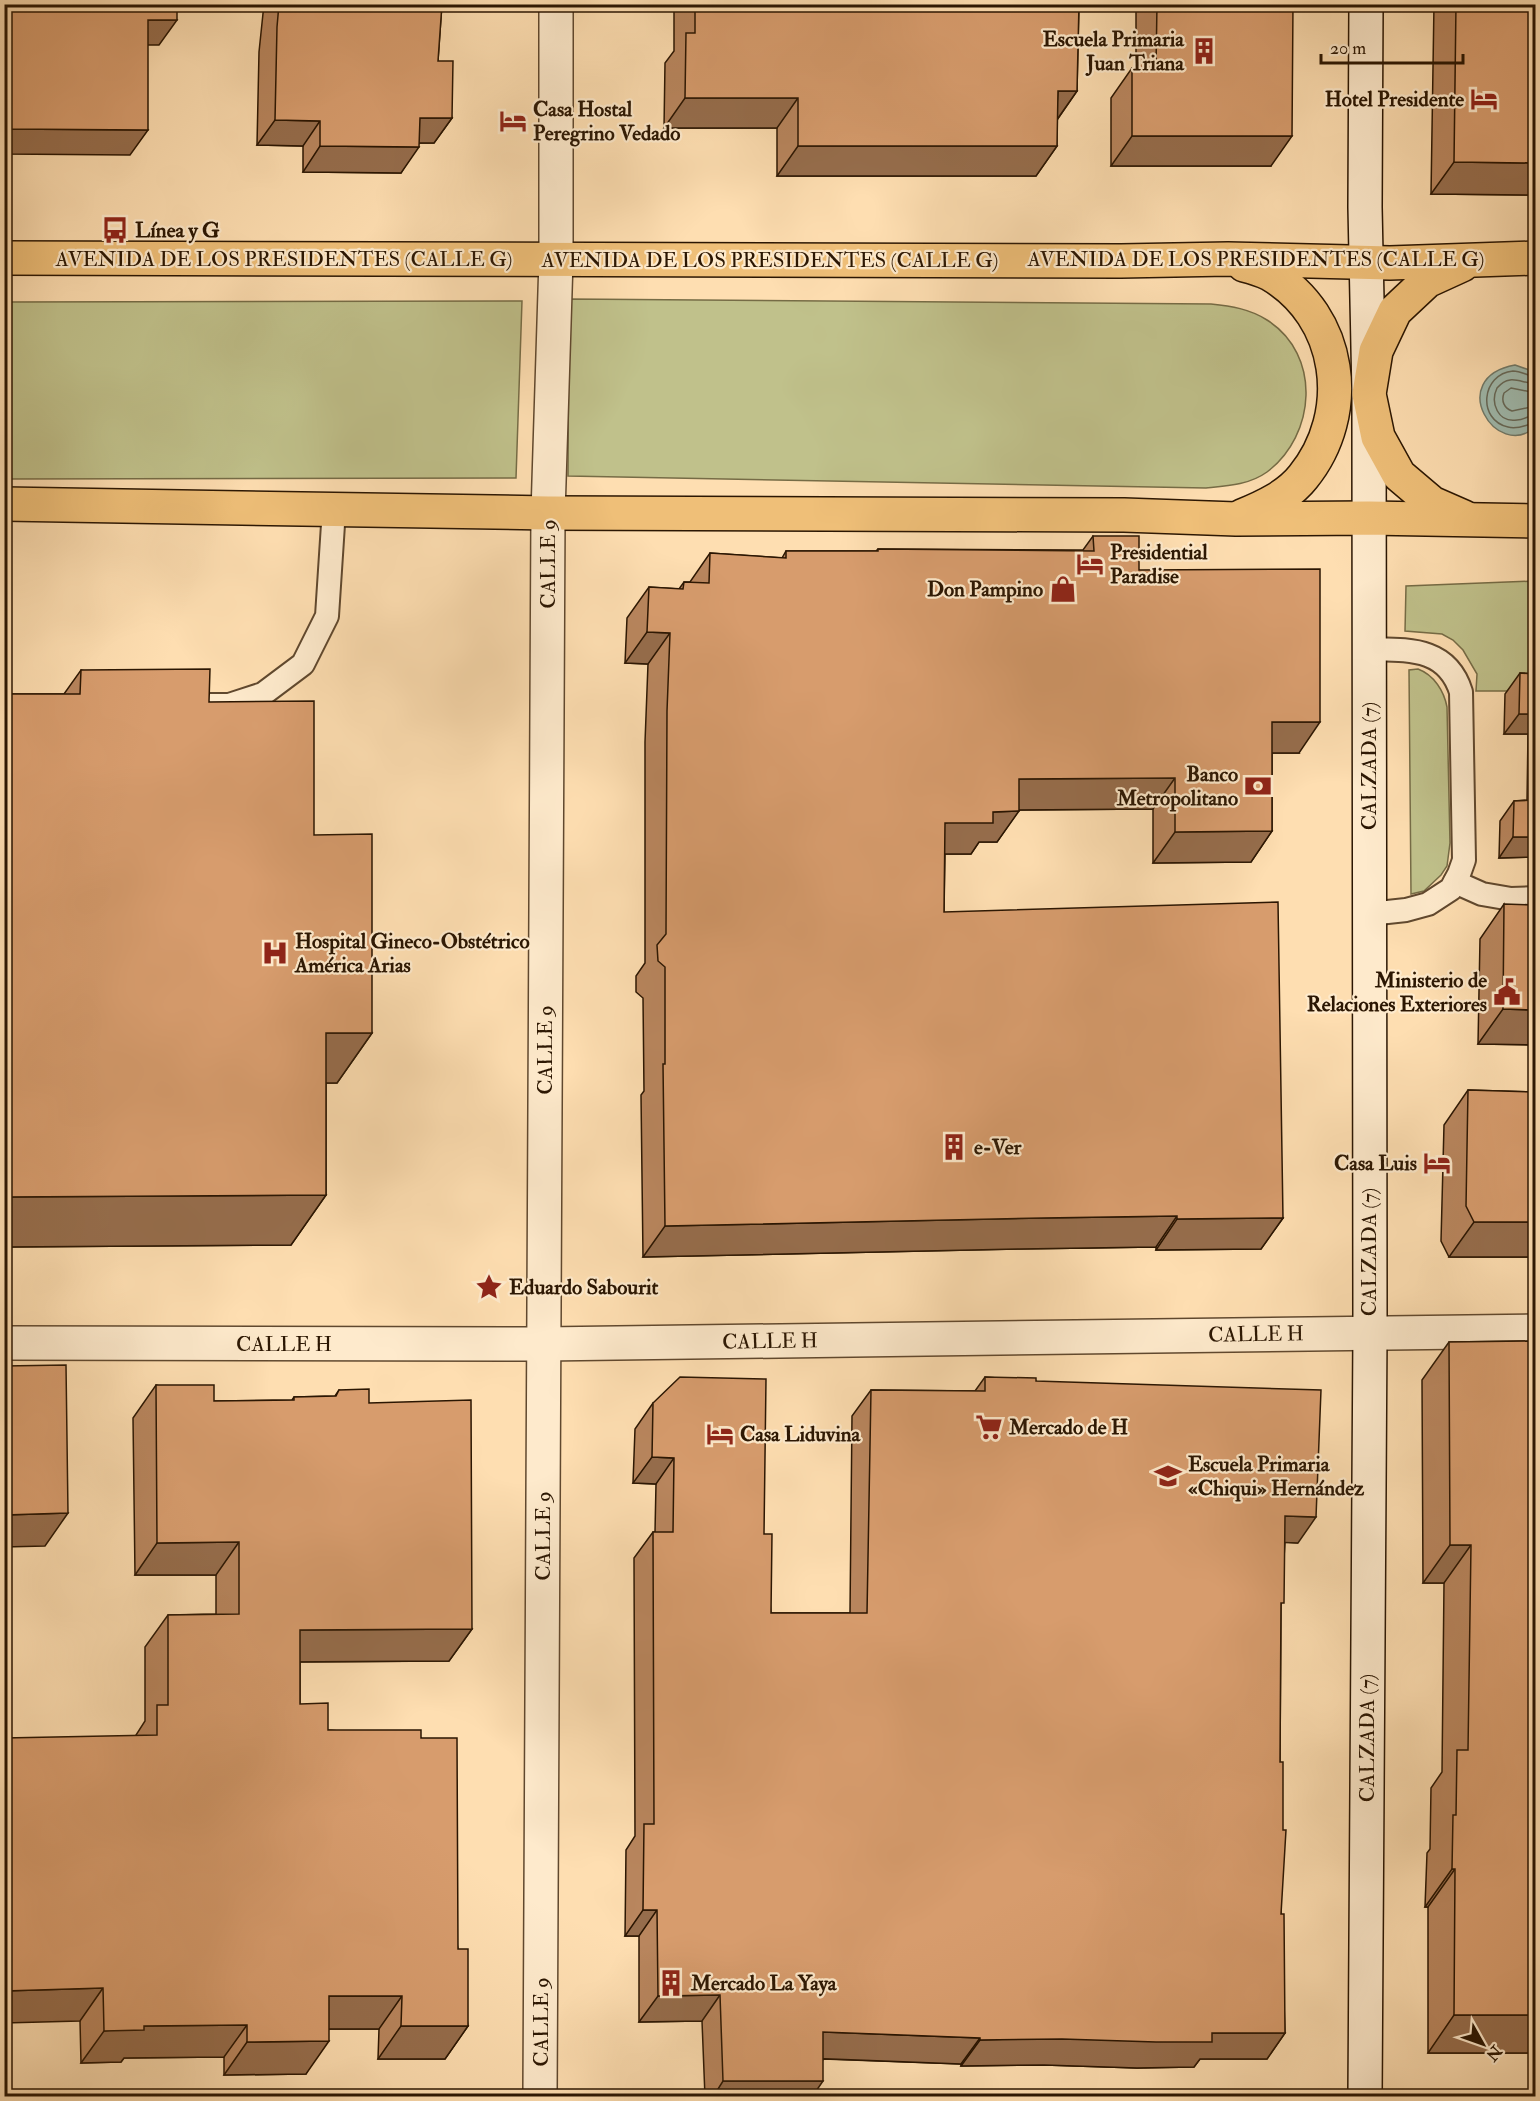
<svg xmlns="http://www.w3.org/2000/svg" width="1540" height="2101" viewBox="0 0 1540 2101" font-family="'IM FELL Double Pica',serif">
	<style>
		.green { fill: #c0c18b; stroke: #766c46; stroke-width: 1.5 }
		.water { fill: #a0bcb0; stroke: #717a6a; stroke-width: 1.5 }
		.lines { fill: none; stroke-linecap: round; stroke-linejoin: round }
		.shore { stroke: #666959; stroke-width: 1.5 }
		.service-casing { stroke: #60482e; stroke-width: 26 }
		.minor-casing { stroke: #60482e; stroke-width: 36 }
		.tertiary-casing { stroke: #60482e; stroke-width: 36 }
		.secondary-casing { stroke: #2b1602; stroke-width: 36 }
		.primary-casing { stroke: #2b1602; stroke-width: 36 }
		.service { stroke: #feeacc; stroke-width: 22 }
		.minor { stroke: #feeacc; stroke-width: 33 }
		.tertiary { stroke: #feeacc; stroke-width: 33 }
		.secondary { stroke: #feeacc; stroke-width: 33 }
		.primary { stroke: #efbf78; stroke-width: 33 }
		.wall { fill: #b9865e; stroke: #2b1602; stroke-width: 1.5 }
		.shaded-wall { fill: #966d4c; stroke: #2b1602; stroke-width: 1.5 }
		.building { fill: #d79c6d; stroke: #2b1602; stroke-width: 1.5 }
		.labels { text-anchor: middle; stroke-width: 4.5; stroke-linejoin: round; paint-order: stroke }
		.poi-label { font-size: 21px; font-weight: bold; fill: #2b1602; stroke: #feeacc; text-anchor: start }
		.street-label { font-size: 21px; fill: #2b1602; stroke: #feeacc }
	</style>
	<rect width="100%" height="100%" fill="#fedeb1"/>
	<filter id="stains"><feTurbulence type="fractalNoise" baseFrequency=".00333" numOctaves="4"/><feColorMatrix values="0 0 0 0 .2 0 0 0 0 .09 0 0 0 0 .02 0 0 0 .5 -.17"/></filter>
	<radialGradient id="worn" r=".72"><stop offset=".6" stop-color="#630" stop-opacity="0"/><stop offset="1" stop-color="#630" stop-opacity=".3"/></radialGradient>
	<g class="green">
		<path d="M569,299l642,5c20,2 39,5 56,16 55,35 49,115 0,152 -18,13 -40,14 -61,16l-638,-12z"/>
		<polygon points="522,301 516,478 5,479 5,302"/>
		<polygon points="1535,581 1535,691 1476,691 1477,674 1463,650 1453,640 1442,634 1405,631 1406,586"/>
		<path d="M1418,669c16,6 26,22 29,38l3,136 -3,23 -6,9 -17,16 -13,3 -2,-224z"/>
	</g>
	<path class="water" d="M1515,365l20,7v55c-38,35 -91,-49 -20,-62z"/>
	<g class="lines">
		<g class="shore">
			<path d="M1536,377c-8,-1 -15,-6 -23,-6 -32,3 -36,49 -5,56 11,3 18,-3 28,-4"/>
			<path d="M1536,384c-16,-1 -26,-11 -39,4 -7,15 1,35 20,32 7,0 12,-5 19,-5"/>
			<path d="M1536,393l-25,-5 -7,5c-3,8 0,15 8,18l24,-5"/>
		</g>
		<defs>
			<g id="service">
				<path d="M1369,649c39,1 78,-2 92,43l3,168 -5,14 -8,15 -23,15 -22,6 -37,4"/>
				<polyline points="210,705 229,705 263,694 303,664 327,616 334,509"/>
				<polyline points="1455,882 1482,894 1511,899 1536,898"/>
			</g>
			<g id="minor">
				<polyline points="4,1343 544,1344 1536,1331"/>
				<polyline points="540,2096 548,513"/>
			</g>
			<polyline id="tertiary" points="548,513 556,260 556,4"/>
			<polyline id="secondary" points="1365,2096 1370,1332 1369,394 1365,207 1366,4"/>
			<g id="primary">
				<polyline points="4,258 1121,261 1228,259 1390,263 1536,258"/>
				<polyline points="1462,265 1427,281 1395,311 1376,351 1369,394 1378,437 1399,475 1432,503 1464,517"/>
				<polyline points="4,504 548,513 1124,515 1236,519 1369,518 1536,521"/>
				<path d="M1242,516c22,-9 46,-20 61,-39 52,-64 39,-161 -33,-203 -8,-4 -18,-7 -26,-9"/>
			</g>
		</defs>
		<use href="#service" class="service-casing"/>
		<use href="#minor" class="minor-casing"/>
		<use href="#tertiary" class="tertiary-casing"/>
		<use href="#secondary" class="secondary-casing"/>
		<use href="#primary" class="primary-casing"/>
		<use href="#service" class="service"/>
		<use href="#minor" class="minor"/>
		<use href="#tertiary" class="tertiary"/>
		<use href="#secondary" class="secondary"/>
		<use href="#primary" class="primary"/>
	</g>
	<g class="wall">
		<polygon points="264,4 442,4 438,61 452,118 434,143 419,143 401,173 303,172 303,146 257,145 259,52"/>
		<polygon points="674,4 1079,4 1077,91 1057,120 1057,146 1036,176 777,176 777,128 664,128 665,63 674,51"/>
		<polygon points="1136,4 1293,4 1271,166 1111,166 1111,98 1132,68 1136,68"/>
		<polygon points="1434,4 1536,4 1536,195 1431,194"/>
		<polygon points="1093,536 1139,570 1299,753 1272,753 1272,831 1251,862 1153,863 1153,809 1019,810 997,842 979,842 971,854 945,854 944,912 1283,1218 1261,1249 1156,1250 1156,1247 1020,1249 643,1257 641,1095 644,1091 643,998 636,992 636,976 645,963 645,742 648,664 625,663 627,618 649,587 679,589 684,582 690,582 710,553 782,558 786,551 876,551 878,549 1083,550"/>
		<polygon points="81,670 209,702 314,835 372,1033 337,1083 326,1083 326,1195 291,1245 4,1247 4,694 64,694"/>
		<polygon points="1520,673 1536,674 1536,862 1530,862 1530,857 1499,858 1500,821 1514,801 1527,800 1528,734 1504,734 1505,694"/>
		<polygon points="1504,904 1536,1045 1478,1044 1480,939"/>
		<polygon points="1468,1090 1536,1092 1536,1257 1449,1257 1441,1241 1444,1125"/>
		<polygon points="1536,1341 1536,2053 1428,2053 1428,1907 1425,1907 1427,1853 1430,1849 1431,1788 1442,1772 1444,1583 1423,1583 1422,1380 1449,1342"/>
		<polygon points="985,1377 1036,1381 1298,1543 1285,1542 1281,1606 1280,1762 1281,1914 1285,2033 1267,2059 1200,2059 1194,2067 1137,2068 1044,2065 961,2066 961,2064 823,2059 812,2097 705,2097 702,2021 639,2022 639,1936 625,1936 626,1850 635,1836 634,1558 653,1532 655,1532 656,1484 633,1483 635,1429 653,1403 764,1534 771,1613 850,1613 852,1416 871,1390 975,1391"/>
		<polygon points="156,1385 214,1401 292,1400 294,1397 335,1396 339,1390 369,1403 472,1629 449,1661 300,1662 300,1704 328,1730 421,1738 458,1949 468,2026 445,2059 378,2059 379,2029 329,2029 306,2074 224,2075 224,2057 124,2058 121,2062 81,2063 80,2021 136,1735 145,1721 145,1647 168,1615 216,1614 216,1575 135,1575 133,1418"/>
	</g>
	<g class="shaded-wall">
		<polygon points="148,20 177,20 159,45 131,45"/>
		<polygon points="1058,91 1077,91 1056,121"/>
		<polygon points="685,98 798,98 777,128 664,128"/>
		<polygon points="420,118 452,118 434,143 402,143"/>
		<polygon points="275,120 320,121 303,146 257,145"/>
		<polygon points="4,129 148,130 130,155 4,154"/>
		<polygon points="1132,136 1292,136 1271,166 1111,166"/>
		<polygon points="320,146 419,147 401,173 303,172"/>
		<polygon points="798,146 1057,146 1036,176 777,176"/>
		<polygon points="1454,162 1536,163 1536,195 1431,194"/>
		<polygon points="647,632 670,633 648,664 625,663"/>
		<polygon points="1519,714 1536,714 1536,723 1528,734 1504,734"/>
		<polygon points="1272,722 1320,722 1299,753 1250,753"/>
		<polygon points="1175,778 1153,809 997,810 1019,779"/>
		<polygon points="1019,811 997,842 979,842 971,854 923,854 945,823 993,812"/>
		<polygon points="1272,831 1251,862 1153,863 1175,832"/>
		<polygon points="1513,837 1536,837 1536,849 1530,857 1499,858"/>
		<polygon points="1536,854 1536,862 1530,862"/>
		<polygon points="1503,1009 1536,1010 1536,1045 1478,1044"/>
		<polygon points="326,1033 372,1033 337,1083 291,1083"/>
		<polygon points="326,1195 291,1245 4,1247 4,1197"/>
		<polygon points="1177,1216 1156,1247 1020,1249 643,1257 665,1226 1042,1218"/>
		<polygon points="1283,1218 1261,1249 1156,1250 1177,1219"/>
		<polygon points="1474,1222 1536,1222 1536,1257 1449,1257"/>
		<polygon points="652,1457 674,1458 656,1484 633,1483"/>
		<polygon points="68,1513 45,1546 4,1547 5,1515"/>
		<polygon points="1285,1516 1316,1517 1298,1543 1267,1542"/>
		<polygon points="239,1542 216,1575 135,1575 157,1543"/>
		<polygon points="1450,1545 1471,1545 1444,1583 1423,1583"/>
		<polygon points="472,1629 449,1661 277,1662 300,1630"/>
		<polygon points="1452,1869 1455,1869 1428,1907 1425,1907"/>
		<polygon points="643,1910 657,1910 639,1936 625,1936"/>
		<polygon points="103,1988 80,2021 4,2023 4,1991"/>
		<polygon points="720,1995 702,2021 639,2022 658,1996"/>
		<polygon points="329,1996 402,1996 379,2029 306,2029"/>
		<polygon points="1454,2015 1536,2015 1536,2053 1428,2053"/>
		<polygon points="247,2025 224,2057 124,2058 121,2062 81,2063 104,2031 144,2026"/>
		<polygon points="401,2026 468,2026 445,2059 378,2059"/>
		<polygon points="823,2032 980,2038 961,2064 805,2058"/>
		<polygon points="1212,2033 1285,2033 1267,2059 1200,2059 1194,2067 1137,2068 1044,2065 961,2066 980,2040"/>
		<polygon points="329,2041 306,2074 224,2075 247,2042"/>
		<polygon points="723,2081 823,2081 812,2097 713,2097"/>
	</g>
	<g class="building">
		<polygon points="4,4 177,4 177,20 148,20 148,130 4,129"/>
		<polygon points="279,4 442,4 438,61 453,61 452,118 420,118 419,147 320,146 320,121 275,120 277,27"/>
		<polygon points="695,4 1079,4 1077,91 1058,91 1057,146 798,146 798,98 685,98 686,33 695,33"/>
		<polygon points="1157,4 1293,4 1292,136 1132,136 1132,68 1156,68"/>
		<polygon points="1456,4 1536,4 1536,163 1454,162"/>
		<polygon points="1093,536 1139,536 1139,570 1320,569 1320,722 1272,722 1272,831 1175,832 1175,778 1019,779 1019,811 993,812 993,823 945,823 944,912 1278,902 1283,1218 1177,1219 1177,1216 1042,1218 665,1226 663,1064 665,1064 665,967 658,961 657,945 666,934 667,711 670,633 647,632 649,587 683,589 684,582 709,583 710,553 786,558 786,551 878,551 878,549 1094,551"/>
		<polygon points="210,669 209,702 314,701 314,835 372,834 372,1033 326,1033 326,1195 4,1197 4,694 80,694 81,670"/>
		<polygon points="1520,673 1536,674 1536,714 1519,714"/>
		<polygon points="1536,800 1536,837 1513,837 1514,801"/>
		<polygon points="1504,904 1536,905 1536,1010 1503,1009"/>
		<polygon points="1468,1090 1536,1092 1536,1222 1474,1222 1466,1206"/>
		<polygon points="1536,1341 1536,2015 1454,2015 1455,1869 1452,1869 1453,1815 1456,1815 1457,1750 1468,1750 1471,1545 1450,1545 1449,1342"/>
		<polygon points="66,1365 68,1513 5,1515 7,1580 4,1580 4,1366"/>
		<polygon points="680,1377 766,1379 764,1534 772,1534 771,1613 867,1613 871,1390 985,1391 985,1377 1036,1378 1036,1381 1321,1390 1316,1517 1285,1516 1284,1603 1281,1603 1280,1762 1283,1762 1283,1830 1286,1830 1281,1914 1284,1914 1285,2033 1212,2033 1212,2042 1156,2042 1062,2039 980,2040 980,2038 823,2032 823,2081 723,2081 720,1995 658,1996 657,1910 643,1910 644,1824 654,1824 653,1532 673,1532 674,1458 652,1457 653,1403"/>
		<polygon points="156,1385 214,1385 214,1401 294,1400 294,1397 336,1396 339,1390 369,1389 369,1403 471,1400 472,1629 300,1630 300,1704 328,1703 328,1730 421,1730 421,1738 457,1738 458,1949 468,1949 468,2026 401,2026 402,1996 329,1996 329,2041 247,2042 247,2025 144,2026 144,2030 104,2031 103,1988 4,1991 4,1738 157,1735 157,1705 168,1705 168,1615 239,1614 239,1542 157,1543"/>
	</g>
	<defs>
		<symbol id="building-bare" viewBox="-9 -9 18 18"><path d="M-4-6H4V6H1V3H-1V6H-4ZM-2.5-4.3h1.7v1.8h-1.7ZM.8-4.3h1.7v1.8H.8ZM-2.5-1h1.7V.8h-1.7ZM.8-1h1.7V.8H.8Z" fill="#8f2418" stroke="#feeacc" stroke-width="2.5" paint-order="stroke"/></symbol>
		<symbol id="hotel-bare" viewBox="-9 -9 18 18"><path d="M-6-4.5h1.5V1H6V5H4.5V3h-9V5H-6ZM-4 0a1.8 1.8 0 1 1 3.6 0ZM.5 0V-2.5h3Q6-2.5 6 0Z" fill="#8f2418" stroke="#feeacc" stroke-width="2.5" paint-order="stroke"/></symbol>
		<symbol id="bus-bare" viewBox="-9 -9 18 18"><path d="M-5-6H5V4H4V6H2V4H-2V6H-4V4H-5ZM-3.5-4V0h7V-4ZM-3.5 1.2v1.5H-2V1.2ZM2 1.2v1.5H3.5V1.2Z" fill="#8f2418" stroke="#feeacc" stroke-width="2.5" paint-order="stroke"/></symbol>
		<symbol id="shop-bare" viewBox="-9 -9 18 18"><path d="M-5-2.5h2.3a2.7 3.5 0 0 1 5.4 0H5L5.5 6h-11ZM-1.5-2.5h3a1.5 2.3 0 0 0-3 0Z" fill="#8f2418" stroke="#feeacc" stroke-width="2.5" paint-order="stroke"/></symbol>
		<symbol id="bank-bare" viewBox="-9 -9 18 18"><path d="M-6-4H6V4H-6ZM0-2.3a2.3 2.3 0 1 0 0 4.6a2.3 2.3 0 1 0 0-4.6Z" fill="#8f2418" stroke="#feeacc" stroke-width="2.5" paint-order="stroke"/></symbol>
		<symbol id="hospital-bare" viewBox="-9 -9 18 18"><path d="M-5-5h3v3.5h4V-5h3V5h-3V1.5h-4V5h-3Z" fill="#8f2418" stroke="#feeacc" stroke-width="2.5" paint-order="stroke"/></symbol>
		<symbol id="civic-bare" viewBox="-9 -9 18 18"><path d="M-.6-6.5H3V-4.5H.6V-3L4-1V1h2V6H-6V1h2V-1L-.6-3ZM-1.2 2.5V6h2.4V2.5Z" fill="#8f2418" stroke="#feeacc" stroke-width="2.5" paint-order="stroke"/></symbol>
		<symbol id="sight-bare" viewBox="-9 -9 18 18"><path d="M0-6L1.8-2.2L6-1.7L2.9 1.2L3.7 5.4L0 3.3L-3.7 5.4L-2.9 1.2L-6-1.7L-1.8-2.2Z" fill="#8f2418" stroke="#feeacc" stroke-width="2.5" paint-order="stroke"/></symbol>
		<symbol id="supermarket-bare" viewBox="-9 -9 18 18"><path d="M-6-5.5h2.5l.6 2H6L4.5 2H-2.5L-4.4-4H-6ZM-1.5 3.2a1.3 1.3 0 1 0 .1 0ZM3 3.2a1.3 1.3 0 1 0 .1 0Z" fill="#8f2418" stroke="#feeacc" stroke-width="2.5" paint-order="stroke"/></symbol>
		<symbol id="school-bare" viewBox="-9 -9 18 18"><path d="M0-5L7-2L0 1L-7-2ZM-4 1L0 2.5L4 1V4Q0 6-4 4Z" fill="#8f2418" stroke="#feeacc" stroke-width="2.5" paint-order="stroke"/></symbol>
	</defs>
	<g fill-rule="evenodd">
		<use href="#building-bare" x="1185" y="32" width="38" height="38"/>
		<use href="#hotel-bare" x="1465" y="80" width="38" height="38"/>
		<use href="#hotel-bare" x="494" y="102" width="38" height="38"/>
		<use href="#bus-bare" x="96" y="211" width="38" height="38"/>
		<use href="#hotel-bare" x="1071" y="545" width="38" height="38"/>
		<use href="#shop-bare" x="1044" y="570" width="38" height="38"/>
		<use href="#bank-bare" x="1239" y="767" width="38" height="38"/>
		<use href="#hospital-bare" x="256" y="934" width="38" height="38"/>
		<use href="#civic-bare" x="1488" y="973" width="38" height="38"/>
		<use href="#building-bare" x="935" y="1128" width="38" height="38"/>
		<use href="#hotel-bare" x="1418" y="1144" width="38" height="38"/>
		<use href="#sight-bare" x="470" y="1268" width="38" height="38"/>
		<use href="#supermarket-bare" x="970" y="1408" width="38" height="38"/>
		<use href="#hotel-bare" x="701" y="1415" width="38" height="38"/>
		<use href="#school-bare" x="1149" y="1457" width="38" height="38"/>
		<use href="#building-bare" x="652" y="1964" width="38" height="38"/>
	</g>
	<g class="labels">
		<g class="poi-label">
			<text x="1184" y="46" text-anchor="end">Escuela Primaria<tspan x="1184" dy="24">Juan Triana</tspan></text>
			<text x="1464" y="106" text-anchor="end">Hotel Presidente</text>
			<text x="533" y="116">Casa Hostal<tspan x="533" dy="24">Peregrino Vedado</tspan></text>
			<text x="135" y="237">Línea y G</text>
			<text x="1110" y="559">Presidential<tspan x="1110" dy="24">Paradise</tspan></text>
			<text x="1043" y="596" text-anchor="end">Don Pampino</text>
			<text x="1238" y="781" text-anchor="end">Banco<tspan x="1238" dy="24">Metropolitano</tspan></text>
			<text x="295" y="948">Hospital Gineco-Obstétrico<tspan x="295" dy="24">América Arias</tspan></text>
			<text x="1487" y="987" text-anchor="end">Ministerio de<tspan x="1487" dy="24">Relaciones Exteriores</tspan></text>
			<text x="974" y="1154">e-Ver</text>
			<text x="1417" y="1170" text-anchor="end">Casa Luis</text>
			<text x="509" y="1294">Eduardo Sabourit</text>
			<text x="1009" y="1434">Mercado de H</text>
			<text x="740" y="1441">Casa Liduvina</text>
			<text x="1188" y="1471">Escuela Primaria<tspan x="1188" dy="24">«Chiqui» Hernández</tspan></text>
			<text x="691" y="1990">Mercado La Yaya</text>
		</g>
		<g class="street-label">
			<text x="284" y="266">AVENIDA DE LOS PRESIDENTES (CALLE G)</text>
			<text x="1256" y="266">AVENIDA DE LOS PRESIDENTES (CALLE G)</text>
			<text x="770" y="267">AVENIDA DE LOS PRESIDENTES (CALLE G)</text>
			<text transform="translate(548 564) rotate(-90)" y="7">CALLE 9</text>
			<text transform="translate(1369 766) rotate(-90)" y="7">CALZADA (7)</text>
			<text transform="translate(545 1050) rotate(-90)" y="7">CALLE 9</text>
			<text transform="translate(1369 1252) rotate(-90)" y="7">CALZADA (7)</text>
			<text transform="translate(1256 1334) rotate(-1)" y="7">CALLE H</text>
			<text transform="translate(770 1341) rotate(-1)" y="7">CALLE H</text>
			<text x="284" y="1351">CALLE H</text>
			<text transform="translate(543 1536) rotate(-90)" y="7">CALLE 9</text>
			<text transform="translate(1367 1738) rotate(-90)" y="7">CALZADA (7)</text>
			<text transform="translate(541 2022) rotate(-90)" y="7">CALLE 9</text>
		</g>
	</g>
	<rect width="1540" height="2101" fill="none" stroke="#fedeb1" stroke-width="24"/>
	<rect x="6" y="6" width="1528" height="2089" fill="none" stroke="#2b1602" stroke-width="3"/>
	<rect x="12" y="12" width="1516" height="2077" fill="none" stroke="#2b1602" stroke-width="1.5"/>
	<g transform="translate(1483 2044) rotate(130)" stroke="#feeacc" stroke-width="4.5" paint-order="stroke">
	<path d="M0-4.5L10 22L0 15L-10 22Z" fill="#2b1602"/>
	<text y="-9" font-size="16" font-weight="bold" text-anchor="middle" fill="#2b1602">N</text>
	</g>
	<path d="M1321 54v9h142v-9" fill="none" stroke="#2b1602" stroke-width="3"/>
	<text x="1330" y="54" font-size="18" fill="#2b1602" stroke="#feeacc" stroke-width="4.5" paint-order="stroke">20 m</text>
	<rect width="100%" height="100%" filter="url(#stains)"/>
	<rect width="100%" height="100%" fill="url(#worn)"/>
</svg>
